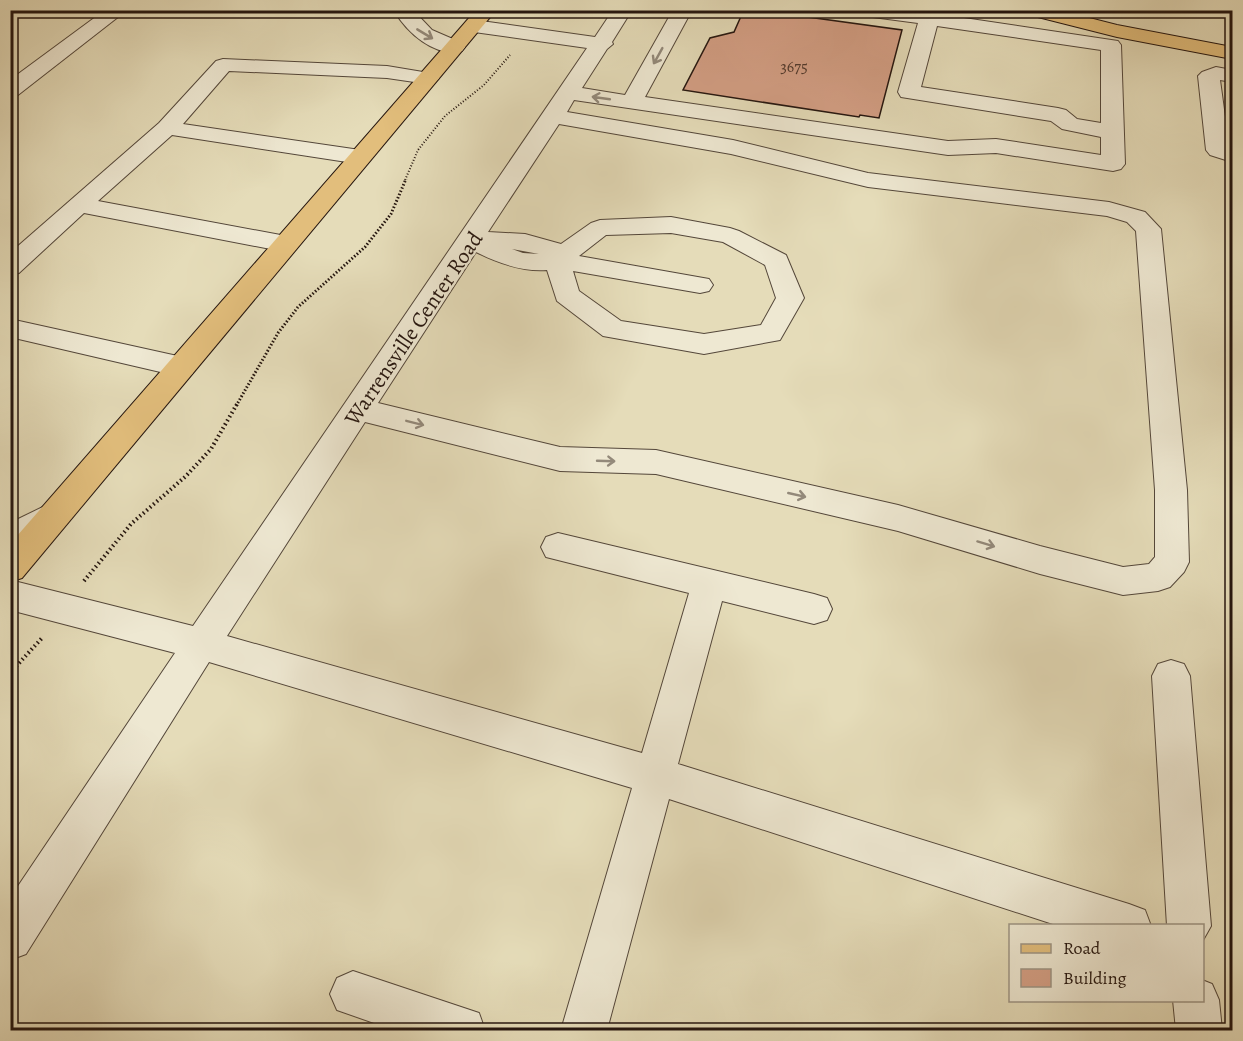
<svg xmlns="http://www.w3.org/2000/svg" width="1243" height="1041" viewBox="0 0 1243 1041" font-family="Alegreya,serif">
	<style>
		.building { fill: #d49f85; stroke: #24150f; stroke-width: 1.5 }
		.lines { fill: none; stroke-linecap: round; stroke-linejoin: round }
		.minor-casing { stroke: #54473a; stroke-width: 2 }
		.major-casing { stroke: #24150f; stroke-width: 2 }
		.path-far2 { stroke: #24150f; stroke-width: 2; stroke-dasharray: 1 2; stroke-linecap: butt }
		.path-far1 { stroke: #24150f; stroke-width: 3; stroke-dasharray: 1.5 2; stroke-linecap: butt }
		.path { stroke: #24150f; stroke-width: 4; stroke-dasharray: 1.5 3; stroke-linecap: butt }
		.minor { fill: #eee8d2; fill-rule: evenodd }
		.major { fill: #e2be7c; fill-rule: evenodd }
		.oneway { stroke: #93897a }
		.labels { text-anchor: middle; stroke-width: 4.5; stroke-linejoin: round; paint-order: stroke }
		.far-number-label { font-size: 16px; fill: #50382c }
		.street-label { font-size: 22px; fill: #24150f; stroke: #eee8d2 }
	</style>
	<rect width="100%" height="100%" fill="#e5dcb9"/>
	<filter id="stains"><feTurbulence type="fractalNoise" baseFrequency=".00333" numOctaves="4"/><feColorMatrix values="0 0 0 0 .2 0 0 0 0 .09 0 0 0 0 .02 0 0 0 .5 -.17"/></filter>
	<radialGradient id="worn" r=".72"><stop offset=".6" stop-color="#630" stop-opacity="0"/><stop offset="1" stop-color="#630" stop-opacity=".3"/></radialGradient>
	<polygon class="building" points="756,10 902,30 879,118 860,115 859,117 683,90 710,38 734,32 742,14 754,16"/>
	<g class="lines">
		<defs>
			<g id="minor">
				<polygon points="105,10 127,10 18,95 10,96 10,80"/>
				<path d="M394,10h19l19,20 30,13 3,4 -3,4c-27,7 -56,-19 -68,-41z"/>
				<path d="M613,10h19l-20,32 1,2 -6,5 -25,39 43,7 48,-85h19l-47,87 303,44 48,-2 105,16v-18l-39,-8 -11,-8 -150,-24 -3,-5 20,-69 -53,-7 -7,-2 -2,-4h54l208,31 3,4 4,119 -4,5 -8,2 -117,-18 -48,2 -374,-55 -7,12 166,28 135,33 241,29 36,10 16,17 26,261 2,72 -5,10 -14,15 -12,4 -35,4 -83,-21 -142,-43 -242,-57 -96,-3 -195,-49 -138,214 415,117 47,-160 -143,-36 -5,-10 5,-10 12,-4 256,61 13,4 5,11 -5,11 -13,4 -92,-23 -44,163 451,140 16,6 6,16h-92l-390,-127 -62,231h-46l71,-242 -423,-126 -183,292 -16,6v-62l165,-245 -165,-43v-30l183,46 394,-578 -113,-16 -7,-2 -3,-4 3,-4 7,-2 121,17zM937,26l164,24v73l-24,-4 -11,-9 -8,-2 -137,-21zM559,124l172,30 137,33 239,29 20,6 9,9 19,259v67l-6,7 -26,3 -83,-21 -142,-41 -242,-55 -96,-3 -182,-44 98,-151c22,11 46,20 71,18l10,31 46,35 101,18 76,-14 24,-42 -18,-43 -47,-24 -9,-3 -59,-11 -71,3 -9,3 -30,21 -36,-10 -37,-2zM671,233l52,9 42,23 11,33 -15,27 -57,9 -83,-13 -42,-30 -6,-20 127,22 9,-2 4,-6 -4,-6 -130,-23 27,-21zM512,249l27,5 -16,-1z"/>
				<polygon points="223,59 387,66 435,74 439,78 435,82 428,84 387,78 229,71 183,124 360,150 368,152 372,157 368,162 360,164 172,135 98,201 286,236 295,238 299,244 295,250 286,252 84,213 19,273 10,275 10,253 159,123 216,61"/>
				<polygon points="1216,67 1232,70 1232,82 1220,80 1229,146 1232,147 1232,162 1210,155 1206,150 1198,76 1202,72"/>
				<polygon points="10,319 182,357 192,360 196,367 192,374 182,377 10,337"/>
				<path d="M55,501l12,4 4,9c-9,18 -41,32 -61,38v-29z"/>
				<polygon points="1171,660 1184,664 1190,676 1211,926 1202,942 1202,926 1167,926 1152,676 1158,664"/>
				<polygon points="353,971 479,1013 485,1030 394,1030 337,1010 330,994 337,978"/>
				<polygon points="1202,980 1212,984 1219,1000 1222,1030 1176,1030 1173,1000 1202,1000"/>
			</g>
			<g id="major">
				<polygon points="476,10 496,10 22,578 10,582 10,544"/>
				<polygon points="1024,10 1058,10 1117,25 1232,47 1232,59 1117,37 1026,14"/>
			</g>
		</defs>
		<use href="#minor" class="minor-casing"/>
		<use href="#major" class="major-casing"/>
		<polyline class="path-far2" points="405,180 418,150 445,116 484,85 510,55"/>
		<polyline class="path-far1" points="236,406 278,333 298,307 365,247 391,214 406,179"/>
		<g class="path">
			<polyline points="84,581 131,524 186,476 211,449 237,404"/>
			<polyline points="10,673 42,638"/>
		</g>
		<use href="#minor" class="minor"/>
		<use href="#major" class="major"/>
	</g>
	<defs><path id="oneway-shaft" d="M-6 0H5M1.5-3L5.5 0L1.5 3" fill="none" stroke-width="1.6" stroke-linecap="round" stroke-linejoin="round" transform="scale(1.5)"/></defs>
	<g class="oneway">
		<use href="#oneway-shaft" transform="translate(425 34) rotate(31)"/>
		<use href="#oneway-shaft" transform="translate(658 56) rotate(119)"/>
		<use href="#oneway-shaft" transform="translate(601 98) rotate(-172)"/>
		<use href="#oneway-shaft" transform="translate(415 423) rotate(14)"/>
		<use href="#oneway-shaft" transform="translate(606 461) rotate(2)"/>
		<use href="#oneway-shaft" transform="translate(797 495) rotate(13)"/>
		<use href="#oneway-shaft" transform="translate(986 544) rotate(17)"/>
	</g>
	<g class="labels">
		<g class="far-number-label">
			<text x="794" y="72">3675</text>
		</g>
		<g class="street-label">
			<text transform="translate(413 328) rotate(-56)" y="8">Warrensville Center Road</text>
		</g>
	</g>
	<rect width="1243" height="1041" fill="none" stroke="#e5dcb9" stroke-width="36"/>
	<rect x="12" y="12" width="1219" height="1017" fill="none" stroke="#24150f" stroke-width="3"/>
	<rect x="18" y="18" width="1207" height="1005" fill="none" stroke="#24150f" stroke-width="1.5"/>
	<rect x="1009" y="924" width="195" height="78" fill="#eee8d2" stroke="#9d9484" stroke-width="1.5"/>
	<rect x="1021" y="944" width="30" height="9" fill="#e2be7c" stroke="#9d9484" stroke-width="1.5"/>
	<text x="1063" y="954" font-size="18" fill="#24150f">Road</text>
	<rect x="1021" y="969" width="30" height="18" fill="#d49f85" stroke="#9d9484" stroke-width="1.5"/>
	<text x="1063" y="984" font-size="18" fill="#24150f">Building</text>
	<rect width="100%" height="100%" filter="url(#stains)"/>
	<rect width="100%" height="100%" fill="url(#worn)"/>
</svg>
